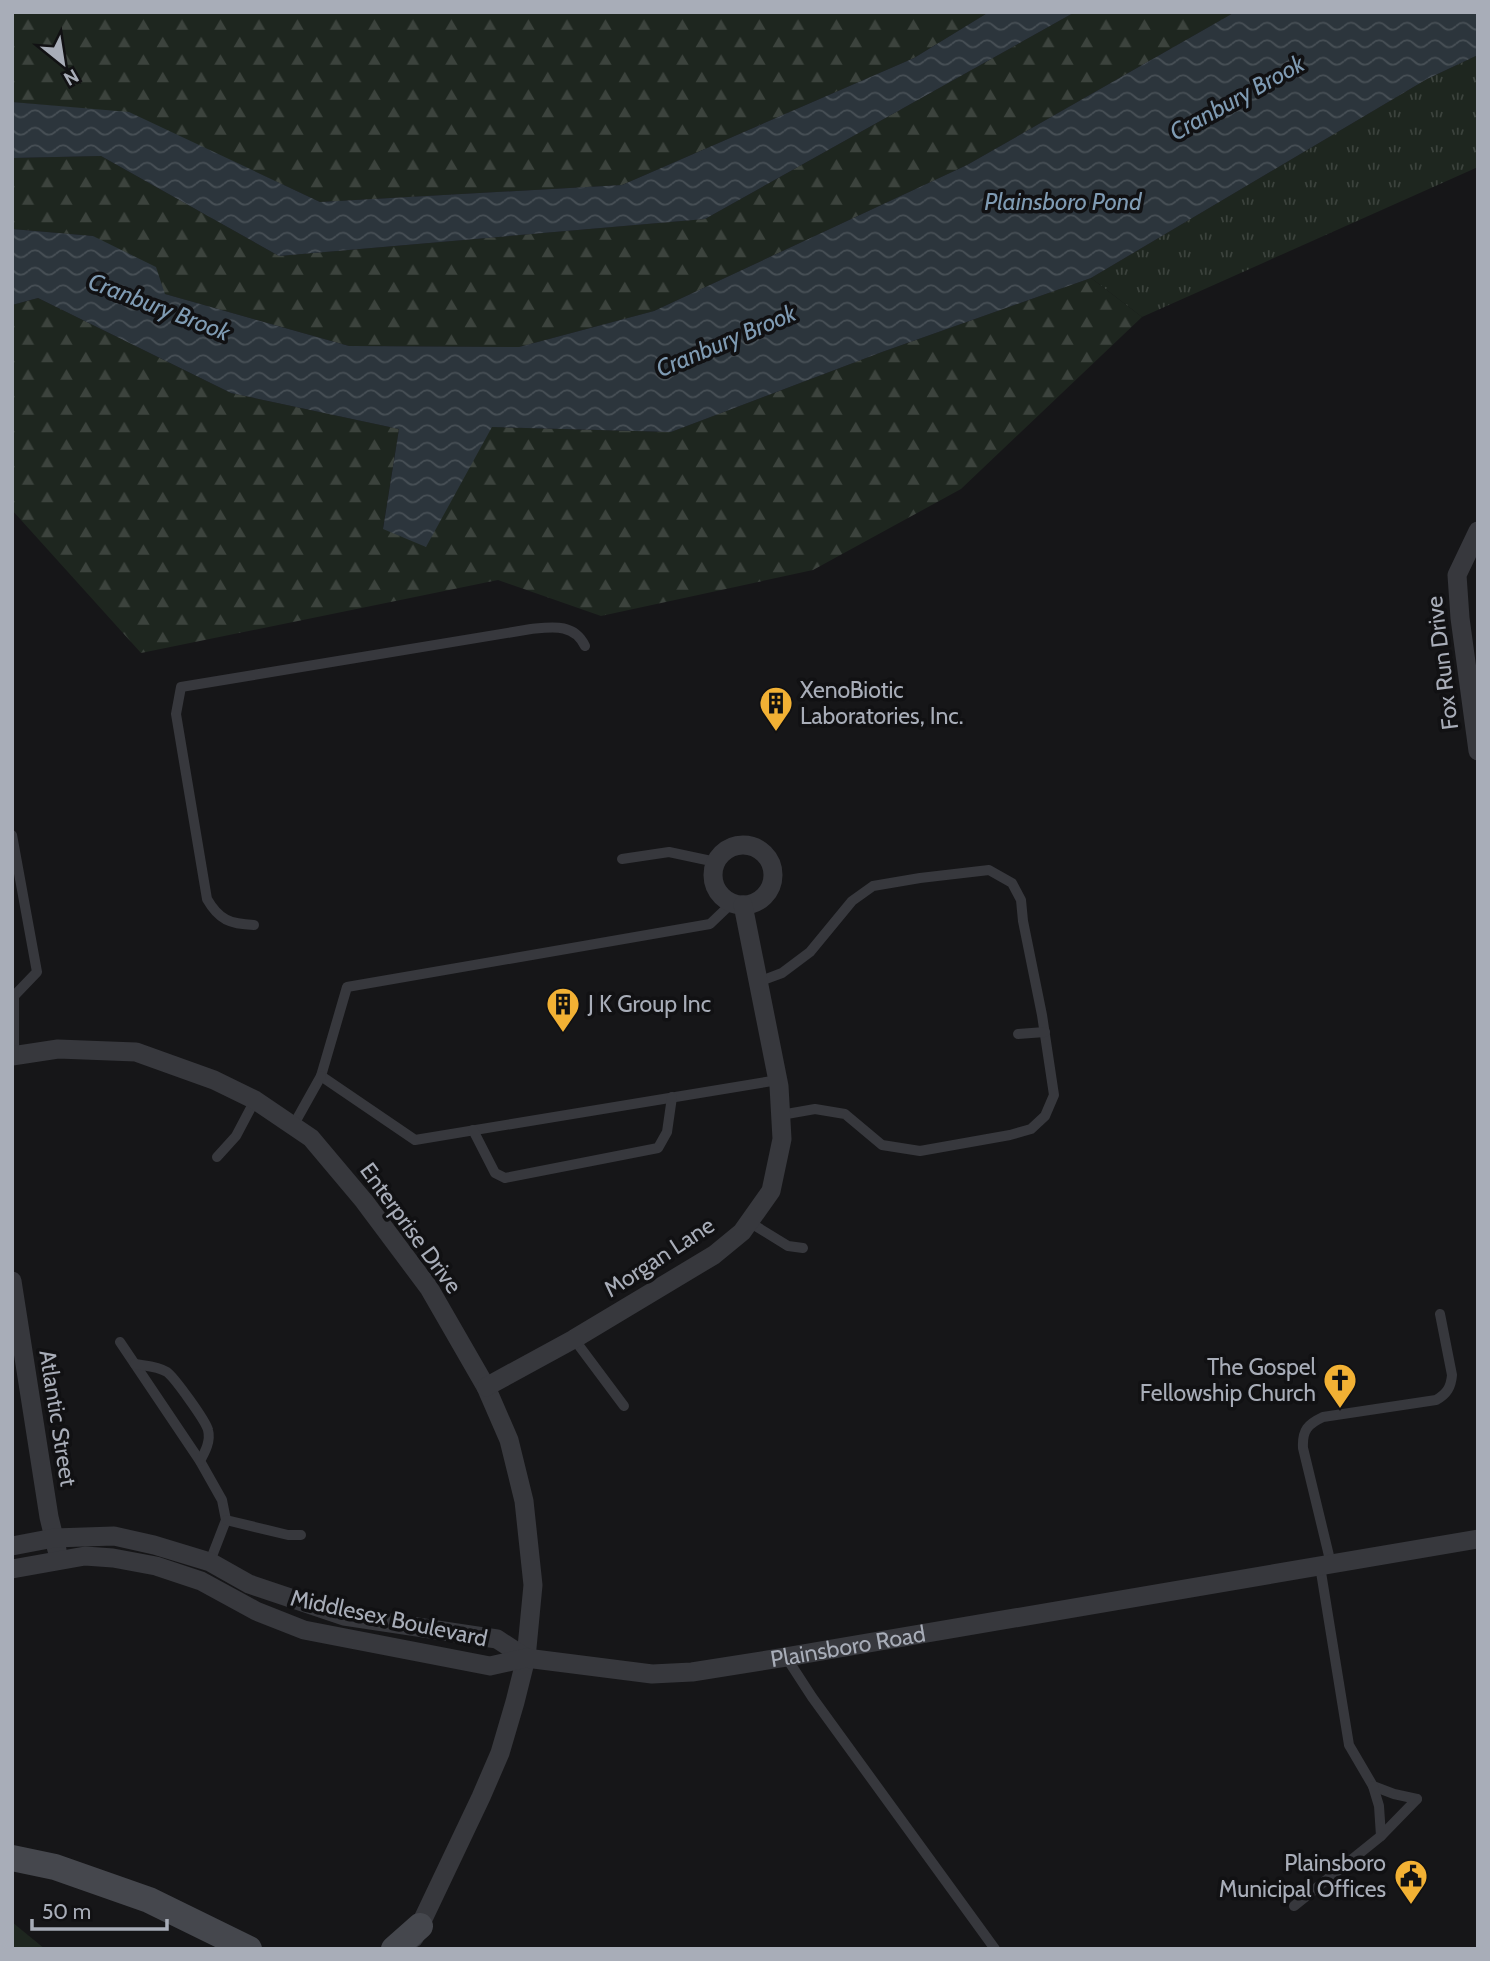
<svg xmlns="http://www.w3.org/2000/svg" width="1490" height="1961" viewBox="0 0 1490 1961" font-family="Cabin,sans-serif">
	<style>
		.grass { fill: url(#grass-tufts) }
		.forest { fill: url(#forest-firs) }
		.garden { fill: #1e261f }
		.water { fill: url(#water-waves) }
		.lines { fill: none; stroke-linecap: round; stroke-linejoin: round }
		.lane { stroke: #37383d; stroke-width: 10 }
		.street { stroke: #37383d; stroke-width: 19 }
		.secondary { stroke: #45474d; stroke-width: 26 }
		.labels { text-anchor: middle; stroke-width: 7; stroke-linejoin: round; paint-order: stroke }
		.street-label { font-size: 23px; fill: #a8adb8; stroke: #111113 }
		.poi-label { font-size: 23px; fill: #a8adb8; stroke: #111113; text-anchor: start }
		.water-label { font-size: 24px; font-style: italic; fill: #7f9bb3; stroke: #111113 }
	</style>
	<defs>
		<pattern id="grass-tufts" width="24" height="20" patternUnits="userSpaceOnUse" patternTransform="scale(1.75)"><rect width="24" height="20" fill="#1e261f"/><path d="M3 7l-1-3M5 7V3M7 7l1-3M15 17l-1-3M17 17v-4M19 17l1-3" fill="none" stroke="#3c433d"/></pattern>
		<pattern id="forest-firs" width="22" height="20" patternUnits="userSpaceOnUse" patternTransform="scale(1.75)"><rect width="22" height="20" fill="#1e261f"/><path d="M5 1l3.5 6h-7zM16 11l3.5 6h-7z" fill="#3c433d"/></pattern>
		<pattern id="water-waves" width="16" height="10" patternUnits="userSpaceOnUse" patternTransform="scale(1.75)"><rect width="16" height="10" fill="#2c353c"/><path d="M0 5q4-4 8 0t8 0" fill="none" stroke="#485056"/></pattern>
	</defs>
	<rect width="100%" height="100%" fill="#161618"/>
	<polygon class="grass" points="1478,55 1478,167 1142,317 1091,278 1427,79"/>
	<g class="forest">
		<polygon points="12,12 989,12 914,58 622,185 320,202 129,113 12,102"/>
		<polygon points="1075,12 1235,12 967,165 654,311 519,347 349,346 165,294 93,236 12,229 12,158 101,156 279,256 705,219"/>
		<polygon points="1091,278 1142,317 961,489 813,570 601,616 498,580 141,653 12,510 12,305 38,298 231,393 399,429 383,528 492,427 671,432 882,352"/>
	</g>
	<polygon class="garden" points="12,1922 45,1949 12,1949"/>
	<g class="water">
		<polygon points="989,12 1075,12 705,219 279,256 101,156 12,158 12,102 129,112 320,202 622,185 914,58"/>
		<polygon points="1235,12 1478,12 1478,55 1427,79 1091,278 882,352 671,432 492,427 426,547 383,529 399,429 231,393 38,298 12,305 12,229 93,236 156,267 165,294 349,346 519,347 654,311 967,165"/>
	</g>
	<g class="lines">
		<g class="lane">
			<polyline points="12,835 37,972 14,996 14,1056"/>
			<polyline points="622,859 669,852 716,862"/>
			<polyline points="732,903 710,924 347,987 321,1076 415,1140 778,1080"/>
			<path d="M254,925c-24,-1 -35,-5 -47,-26l-31,-185 5,-27 350,-58c21,-2 43,-6 54,17"/>
			<polyline points="758,982 782,973 810,952 852,901 873,886 920,878 989,870 1012,883 1021,900 1023,921 1042,1015 1054,1095 1045,1116 1031,1129 1010,1135 920,1151 882,1145 845,1114 815,1109 781,1115"/>
			<polyline points="1018,1034 1045,1032"/>
			<polyline points="293,1126 321,1076"/>
			<polyline points="473,1130 495,1173 505,1178 658,1148 667,1132 672,1097"/>
			<polyline points="217,1157 236,1136 255,1100"/>
			<polyline points="749,1222 788,1246 803,1248"/>
			<polyline points="574,1339 624,1406"/>
			<polyline points="120,1342 200,1461 222,1500 226,1520 209,1564"/>
			<path d="M135,1364c11,2 22,2 32,8 7,5 39,49 41,58 3,11 -3,22 -8,31"/>
			<polyline points="226,1520 288,1535 301,1535"/>
			<path d="M1331,1564l-28,-116c-1,-18 5,-24 20,-31l113,-17c11,-6 15,-13 16,-25l-12,-61"/>
			<polyline points="1320,1566 1349,1745 1373,1786 1394,1794 1417,1799"/>
			<polyline points="786,1657 812,1697 995,1949"/>
			<polyline points="1373,1786 1379,1806 1381,1836"/>
			<polyline points="1294,1906 1381,1836 1417,1799"/>
		</g>
		<g class="street">
			<polyline points="1478,531 1457,575 1460,618 1478,751"/>
			<circle cx="743" cy="875" r="30"/>
			<polyline points="12,1056 58,1049 136,1052 214,1080 255,1100 311,1138 364,1201 429,1288 486,1387 509,1440 524,1501 533,1585 526,1658 515,1702 500,1753 481,1797 414,1938"/>
			<polyline points="12,1281 49,1517 57,1550"/>
			<polyline points="486,1387 574,1339 714,1255 742,1232 771,1191 782,1139 779,1086 743,905"/>
			<polyline points="12,1546 54,1538 114,1536 154,1545 210,1562 249,1584 344,1616 497,1639 526,1658"/>
			<path id="s1" d="M12,1569l73,-13 28,2 43,8 45,15 55,30 48,19 186,36 36,-8 126,16 40,-2 94,-15 692,-118"/>
		</g>
		<g class="secondary">
			<polyline points="12,1858 55,1867 149,1900 249,1949"/>
			<polyline points="394,1949 420,1926"/>
		</g>
	</g>
	<defs>
		<symbol id="building-pin" viewBox="-11 -11 22 30"><path d="M0 17L-7.5 6A9.5 9.5 0 1 1 7.5 6Z" fill="#f2b134" stroke="#111113"/><path d="M-4-6H4V6H1V3H-1V6H-4ZM-2.5-4.3h1.7v1.8h-1.7ZM.8-4.3h1.7v1.8H.8ZM-2.5-1h1.7V.8h-1.7ZM.8-1h1.7V.8H.8Z" fill="#111"/></symbol>
		<symbol id="church-pin" viewBox="-11 -11 22 30"><path d="M0 17L-7.5 6A9.5 9.5 0 1 1 7.5 6Z" fill="#f2b134" stroke="#111113"/><path d="M-1.2-6h2.4v3.5h3.3v2.4h-3.3V6h-2.4V-.1h-3.3v-2.4h3.3Z" fill="#111"/></symbol>
		<symbol id="civic-pin" viewBox="-11 -11 22 30"><path d="M0 17L-7.5 6A9.5 9.5 0 1 1 7.5 6Z" fill="#f2b134" stroke="#111113"/><path d="M-.6-6.5H3V-4.5H.6V-3L4-1V1h2V6H-6V1h2V-1L-.6-3ZM-1.2 2.5V6h2.4V2.5Z" fill="#111"/></symbol>
	</defs>
	<g fill-rule="evenodd">
		<use href="#building-pin" x="757" y="684" width="38" height="52"/>
		<use href="#building-pin" x="544" y="985" width="38" height="52"/>
		<use href="#church-pin" x="1321" y="1361" width="38" height="52"/>
		<use href="#civic-pin" x="1392" y="1857" width="38" height="52"/>
	</g>
	<g class="labels">
		<g class="street-label">
			<text transform="translate(1442 663) rotate(-97)" y="8">Fox Run Drive</text>
			<text transform="translate(411 1228) rotate(54)" y="8">Enterprise Drive</text>
			<text transform="translate(659 1257) rotate(-33)" y="8">Morgan Lane</text>
			<text transform="translate(58 1418) rotate(81)" y="8">Atlantic Street</text>
			<text transform="translate(389 1618) rotate(12)" y="8">Middlesex Boulevard</text>
			<text dy="8" stroke="none"><textPath href="#s1" startOffset="859">Plainsboro Road</textPath></text>
		</g>
		<g class="poi-label">
			<text x="800" y="698">XenoBiotic<tspan x="800" dy="26">Laboratories, Inc.</tspan></text>
			<text x="588" y="1012">J K Group Inc</text>
			<text x="1316" y="1375" text-anchor="end">The Gospel<tspan x="1316" dy="26">Fellowship Church</tspan></text>
			<text x="1386" y="1871" text-anchor="end">Plainsboro<tspan x="1386" dy="26">Municipal Offices</tspan></text>
		</g>
		<g class="water-label">
			<text transform="translate(1237 98) rotate(-29)" y="8">Cranbury Brook</text>
			<text x="1063" y="210">Plainsboro Pond</text>
			<text transform="translate(159 307) rotate(21)" y="8">Cranbury Brook</text>
			<text transform="translate(726 341) rotate(-23)" y="8">Cranbury Brook</text>
		</g>
	</g>
	<rect width="1490" height="1961" fill="none" stroke="#a8adb8" stroke-width="28"/>
	<g transform="translate(63 63) rotate(150)" stroke="#111113" stroke-width="5" paint-order="stroke">
	<path d="M0-5L12 26L0 18L-12 26Z" fill="#a8adb8"/>
	<text y="-10" font-size="19" font-weight="bold" text-anchor="middle" fill="#a8adb8">N</text>
	</g>
	<path d="M32 1919v10h135v-10" fill="none" stroke="#a8adb8" stroke-width="3.5"/>
	<text x="42" y="1919" font-size="21" fill="#a8adb8" stroke="#111113" stroke-width="5" paint-order="stroke">50 m</text>
</svg>
